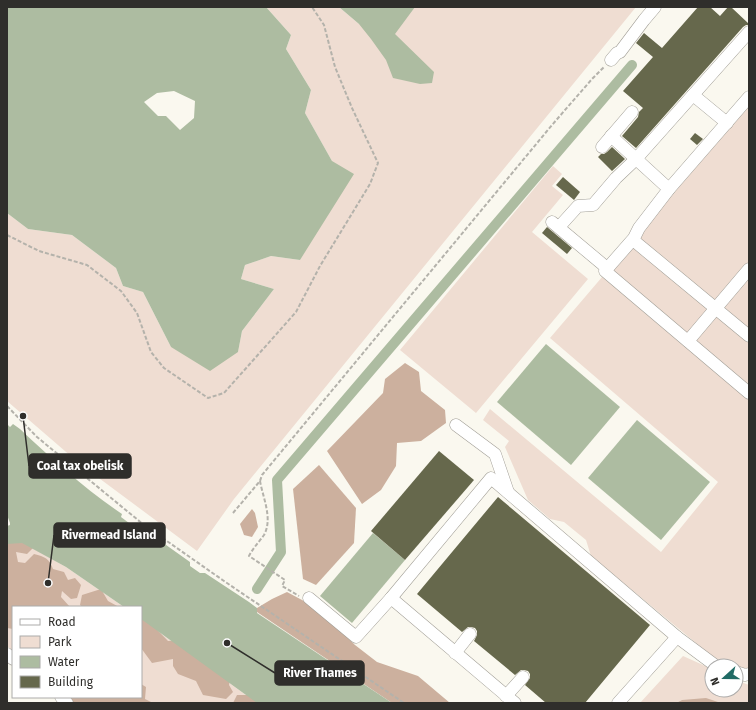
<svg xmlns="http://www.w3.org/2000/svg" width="756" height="710" viewBox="0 0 756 710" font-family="'Fira Sans',sans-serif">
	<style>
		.green { fill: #efddd2 }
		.forest { fill: #ccb09e }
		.water { fill: #adbca1; fill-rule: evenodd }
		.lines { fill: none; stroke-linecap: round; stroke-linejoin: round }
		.canal { stroke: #adbca1; stroke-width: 10 }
		.building { fill: #66684c }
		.minor-casing { stroke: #a19e96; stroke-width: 13 }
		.path { stroke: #b4b2ab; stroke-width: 2; stroke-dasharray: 4 2; stroke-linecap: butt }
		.minor { stroke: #fff; stroke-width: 12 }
		.leader { fill: none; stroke: #2f2e2b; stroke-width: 1.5 }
		.callout-dot { fill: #2f2e2b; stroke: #fff; stroke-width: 1.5 }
		.callout { fill: #2f2e2b; stroke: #2f2e2b; stroke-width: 1.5 }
		.callout-label { font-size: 12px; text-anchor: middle; font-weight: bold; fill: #fff }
	</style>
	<rect width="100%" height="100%" fill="#faf8ef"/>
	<g class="green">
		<polygon points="266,7 339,7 359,24 370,7 636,7 234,499 197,551 80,464 7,401 7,213 28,229 72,235 116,268 123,286 143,292 171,347 238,352 242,331 274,289 241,279 245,265 271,256 300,260 332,161 305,113 311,90 286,49 291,35"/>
		<polygon points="749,105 749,670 736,668 736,666 727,665 708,653 591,556 586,540 564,522 550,519 528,500 505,447 509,441 483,420 490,409 661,552 718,482 550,338"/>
		<polygon points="553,166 562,174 552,186 563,195 532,232 588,279 476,413 400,350"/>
		<polygon points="22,542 66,567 124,607 17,607 7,544"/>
		<polygon points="7,612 13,617 13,651 7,646"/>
		<polygon points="141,619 257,703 131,703 141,697"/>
		<polygon points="683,656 712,669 712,690 736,690 736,680 749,685 749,703 717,703 718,702 682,700 676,703 640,703"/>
	</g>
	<g class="forest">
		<polygon points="405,363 419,372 421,391 445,410 446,423 421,441 397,443 396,466 381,490 362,504 327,451 383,393 385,379"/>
		<polygon points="319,465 356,508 354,543 316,585 303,579 293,489"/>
		<polygon points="252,509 255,513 258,527 252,537 244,535 240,524"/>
		<path d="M7,536l28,10 -8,8 -11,-2 2,10 7,1 9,-9c11,3 15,4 19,15l11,3 4,8 7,-2 6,7 -4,13 -6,1 -9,-8 -1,6 9,10h-57v22l-6,-1z"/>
		<polygon points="101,589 108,601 119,607 82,607 80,605 82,595"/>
		<polygon points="287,592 317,608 355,645 377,662 418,676 450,703 392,703 257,612 257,608 272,599"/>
		<polygon points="141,613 168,641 179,640 232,671 229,685 233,692 226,699 203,695 196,681 178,674 173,666 173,659 152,663 141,648"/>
		<polygon points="141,684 146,687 145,699 153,703 74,703 69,698 69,697 141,697"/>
		<polygon points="237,695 252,695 261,703 233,703"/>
		<polygon points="706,698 718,702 717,703 676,703 682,700"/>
	</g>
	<g class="water">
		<path d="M7,7h259l25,28 -5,14 25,41 -6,23 27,48 22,13 -54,86 -29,-4 -26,9 -4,14 33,10 -32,42 -4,21 -28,19 -39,-24 -28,-55 -20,-6 -7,-18 -44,-33 -44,-6 -21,-16zM174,91l21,10 -1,17 -14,12 -14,-14h-8l-14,-14 13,-9z"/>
		<polygon points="339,7 415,7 395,34 434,72 432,83 420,84 393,78 386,60 371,39 359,24"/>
		<polygon points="546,344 620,407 571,465 497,402"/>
		<polygon points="637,420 710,482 661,540 588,478"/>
		<path d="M7,424l3,3 3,-3 7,5c32,30 65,60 102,85l-1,3 24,18 4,1 3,-1 38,27v4l10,7h5l44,29 8,6v5l135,90h-135l-116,-84v-12h-17l-58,-40 -44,-24 -15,1v-18l3,-1v-2l-3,-8z"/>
		<polygon points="373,533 405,560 352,623 320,596"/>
	</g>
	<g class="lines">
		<polyline class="canal" points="257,589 281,552 277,480 632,65"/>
	</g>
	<g class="building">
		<polygon points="698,7 710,7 720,16 728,7 731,7 749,24 749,25 746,25 743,27 636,148 622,136 638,117 639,112 643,108 623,91 653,57 636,43 644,33 662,48"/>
		<polygon points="695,133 703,139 697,145 690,139"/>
		<polygon points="612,147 625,159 612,171 598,157 601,154 604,154 607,152"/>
		<polygon points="563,177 580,192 574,200 556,185"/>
		<polygon points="547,227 572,248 567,254 542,233"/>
		<polygon points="439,451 474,480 405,560 371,531"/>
		<polygon points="498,497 650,625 585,703 546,703 525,685 530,678 530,674 528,671 524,670 521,670 515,675 474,641 477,635 477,631 475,628 471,627 468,627 462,632 417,594"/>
	</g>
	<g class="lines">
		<defs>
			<g id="minor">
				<polyline points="611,60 617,53 620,52 644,20 655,7"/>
				<polyline points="693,95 727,123"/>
				<polyline points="749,97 669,189 639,228 634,238 605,271 749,393"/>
				<polyline points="611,136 669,189"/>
				<polyline points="602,147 632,112"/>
				<polyline points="552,222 607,268"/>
				<polyline points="559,227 578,206 593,205 616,178 636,159 749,32"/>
				<polyline points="633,240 749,336"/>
				<polyline points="688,341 749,269"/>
				<polyline points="456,425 495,454 508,492"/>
				<polyline points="309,598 356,637 391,598 491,478 677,637 716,666"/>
				<polyline points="391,598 515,703"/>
				<polyline points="455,653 470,634"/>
				<polyline points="7,654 13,659"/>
				<polyline points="736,672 745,675 749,674"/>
				<polyline points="506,696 523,677"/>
				<polyline points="61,697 67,703"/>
				<polyline points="618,703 677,637"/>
			</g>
		</defs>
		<use href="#minor" class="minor-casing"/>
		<g class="path">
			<polyline points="7,235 39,251 87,265 121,291 137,313 151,352 164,368 208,398 224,393 296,312 320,266 370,184 378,163 352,108 335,67 324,25 312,7"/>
			<polyline points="7,406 37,437 144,525 224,581 404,703"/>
			<path d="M260,481c3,17 13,38 4,54 -5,7 -11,13 -15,21l36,24 -3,6 17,10"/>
			<polyline points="233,513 260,481 262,475 552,125 592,79 604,67"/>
		</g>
		<use href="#minor" class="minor"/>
	</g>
	<path class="leader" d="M23 416L29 466M48 583L54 535M227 643L275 673"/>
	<g class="callout-dot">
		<circle cx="23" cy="416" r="4"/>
		<circle cx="48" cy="583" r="4"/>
		<circle cx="227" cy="643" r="4"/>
	</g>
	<g class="callout">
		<rect x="29" y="454" width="102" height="24" rx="4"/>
		<rect x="54" y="523" width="111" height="24" rx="4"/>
		<rect x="275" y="661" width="89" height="24" rx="4"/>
	</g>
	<g class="callout-label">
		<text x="80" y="470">Coal tax obelisk</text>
		<text x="109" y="539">Rivermead Island</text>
		<text x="320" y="677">River Thames</text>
	</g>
	<rect width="756" height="710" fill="none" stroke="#2f2e2b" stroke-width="16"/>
	<rect x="12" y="606" width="130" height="92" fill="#ffffff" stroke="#acabaa"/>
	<rect x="20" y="619" width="20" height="6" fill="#ffffff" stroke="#acabaa"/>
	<text x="48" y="626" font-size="12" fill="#2f2e2b">Road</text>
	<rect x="20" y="636" width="20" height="12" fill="#efddd2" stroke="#acabaa"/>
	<text x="48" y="646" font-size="12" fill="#2f2e2b">Park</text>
	<rect x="20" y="656" width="20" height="12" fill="#adbca1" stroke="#acabaa"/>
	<text x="48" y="666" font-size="12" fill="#2f2e2b">Water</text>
	<rect x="20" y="676" width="20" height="12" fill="#66684c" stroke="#acabaa"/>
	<text x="48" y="686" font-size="12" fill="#2f2e2b">Building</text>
	<g transform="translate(724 678) rotate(249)"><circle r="19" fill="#ffffff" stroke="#acabaa"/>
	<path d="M0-3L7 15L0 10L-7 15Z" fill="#216b65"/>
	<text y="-6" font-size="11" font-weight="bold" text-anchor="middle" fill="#2f2e2b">N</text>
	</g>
</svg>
